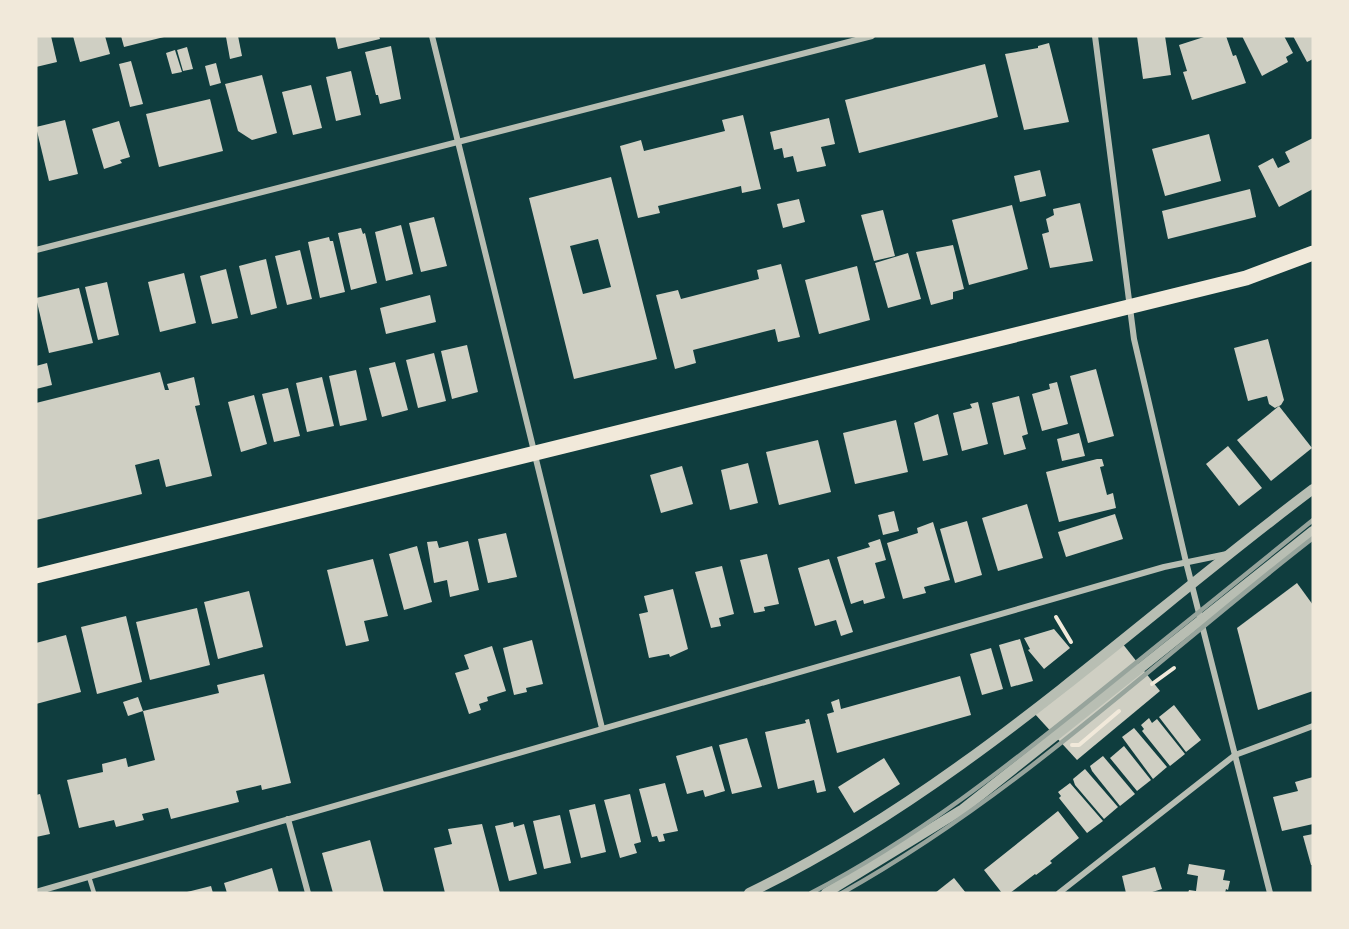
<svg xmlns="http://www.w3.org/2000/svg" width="1349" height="929" viewBox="0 0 1349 929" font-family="'Sofia Sans Condensed',sans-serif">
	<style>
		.building { fill: #cfcfc3; fill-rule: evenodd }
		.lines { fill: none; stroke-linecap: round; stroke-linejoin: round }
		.path { stroke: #f1e9da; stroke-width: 4 }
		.service { stroke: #b8beb3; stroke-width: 4.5 }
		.minor { stroke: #b8beb3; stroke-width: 6 }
		.tertiary { stroke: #b8beb3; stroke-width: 10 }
		.primary { stroke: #f1e9da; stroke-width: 15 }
		.rail { stroke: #97a49c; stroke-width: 4.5 }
	</style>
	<rect width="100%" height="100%" fill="#0f3d3e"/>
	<g class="building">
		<polygon points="36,36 51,36 57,62 36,67"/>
		<polygon points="73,36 105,36 110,54 80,62"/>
		<polygon points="121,36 163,36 164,37 124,47"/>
		<polygon points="238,36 242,56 230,59 226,37"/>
		<polygon points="335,36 379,36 380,39 338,49"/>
		<polygon points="1137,36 1165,36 1171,75 1143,79"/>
		<polygon points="1207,36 1226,36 1233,56 1236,55 1246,83 1192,100 1183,72 1187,71 1179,45"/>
		<polygon points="1242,36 1284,36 1293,53 1286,57 1288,62 1262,76"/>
		<polygon points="1293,36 1313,36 1313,59 1307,62"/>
		<polygon points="1049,43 1069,122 1024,130 1005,54 1038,48 1038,46"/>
		<polygon points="391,46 401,99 380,104 378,95 376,95 365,52"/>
		<polygon points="187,47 193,69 183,71 177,50"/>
		<polygon points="175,50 182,72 172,74 166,53"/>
		<polygon points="131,61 143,104 130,107 119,64"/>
		<polygon points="216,63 221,83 210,86 205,66"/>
		<polygon points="985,64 998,117 859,153 845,100"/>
		<polygon points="351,71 361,115 336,121 326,77"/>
		<polygon points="262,75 277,133 252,140 238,131 225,84"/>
		<polygon points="311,85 322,128 293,135 282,92"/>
		<polygon points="210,99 223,151 159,167 146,114"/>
		<polygon points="743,115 761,189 742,193 741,186 658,206 660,213 638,218 620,146 641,140 644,151 725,131 722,120"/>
		<polygon points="829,118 835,144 821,147 826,166 797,172 793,156 784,158 782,148 774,150 770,132"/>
		<polygon points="65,120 78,174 49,181 36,127"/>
		<polygon points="119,121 130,157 120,160 122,163 104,169 92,129"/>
		<polygon points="1209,134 1221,181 1165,196 1152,149"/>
		<polygon points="1313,138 1313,189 1279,207 1258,166 1273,158 1278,168 1290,162 1285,152"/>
		<polygon points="1040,170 1046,196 1020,202 1014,176"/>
		<path d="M611,177l46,182 -83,20 -45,-181zM598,239l13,48 -28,7 -13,-48z"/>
		<polygon points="1250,189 1256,217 1168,239 1162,211"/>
		<polygon points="799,199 805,222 783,228 777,204"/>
		<polygon points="1080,203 1093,261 1050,268 1042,234 1049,232 1046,219 1054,215 1053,209"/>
		<polygon points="1012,205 1028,269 969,285 952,220"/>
		<polygon points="883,210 895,256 874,261 861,215"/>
		<polygon points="434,217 447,266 421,272 409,223"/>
		<polygon points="401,225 413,274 386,281 375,232"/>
		<polygon points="361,228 363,234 365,233 377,283 351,290 338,233"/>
		<polygon points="329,237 330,241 333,241 345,292 320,298 308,242"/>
		<polygon points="953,245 964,289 953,292 953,299 931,305 916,252"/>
		<polygon points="300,250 312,299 287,305 275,256"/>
		<polygon points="908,253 921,299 888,308 875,263"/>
		<polygon points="266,259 277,308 251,315 239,266"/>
		<polygon points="781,264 800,337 778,342 775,329 693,350 696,363 675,369 656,295 678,290 681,299 759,279 757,270"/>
		<polygon points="857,266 870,320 819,334 805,280"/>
		<polygon points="226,269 238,318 212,324 200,276"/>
		<polygon points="184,273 196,323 160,332 148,282"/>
		<polygon points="107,282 119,335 98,340 85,287"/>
		<polygon points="79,288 93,343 49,353 36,298"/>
		<polygon points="430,295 436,322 386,334 380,308"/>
		<polygon points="1268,339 1284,400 1281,405 1275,408 1269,404 1267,396 1248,401 1234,348"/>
		<polygon points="467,345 478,392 452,399 441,351"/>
		<polygon points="434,353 446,401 418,408 406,360"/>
		<polygon points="395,362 408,410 382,417 369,368"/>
		<polygon points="47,363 52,385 36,389 36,366"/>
		<polygon points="1096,369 1114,436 1088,443 1070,376"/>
		<polygon points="356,370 367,420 340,426 329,376"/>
		<polygon points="160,372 165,390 169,390 167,384 194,377 200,405 195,406 212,476 166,487 159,459 135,465 142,494 36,520 36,403"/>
		<polygon points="322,377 334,426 307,432 296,383"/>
		<polygon points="1057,382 1068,424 1042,431 1032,394 1050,389 1049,384"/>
		<polygon points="288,388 300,436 274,442 262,394"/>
		<polygon points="254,395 267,444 241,452 228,402"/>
		<polygon points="1019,396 1028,434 1022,436 1026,449 1004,455 992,403"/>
		<polygon points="978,402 988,444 962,451 953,413 972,408 970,404"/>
		<polygon points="1279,406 1312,448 1271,481 1237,440"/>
		<polygon points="938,414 948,455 923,461 914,423"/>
		<polygon points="896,420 908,472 855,484 843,433"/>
		<polygon points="1079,433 1085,456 1062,461 1057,439"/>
		<polygon points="818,440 831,492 779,505 766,452"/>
		<polygon points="1228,446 1262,488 1239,506 1206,464"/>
		<polygon points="1097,459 1102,459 1104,466 1100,467 1107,495 1113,493 1116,508 1059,522 1046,472"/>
		<polygon points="748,463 758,503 730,510 721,470"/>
		<polygon points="682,466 693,504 661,513 650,475"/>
		<polygon points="1027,504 1043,558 998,571 982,518"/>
		<polygon points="894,511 899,531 883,535 878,515"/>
		<polygon points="1115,514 1123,539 1066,557 1058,532"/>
		<polygon points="967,521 982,575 955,583 940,529"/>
		<polygon points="933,522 950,580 924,587 926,593 903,599 887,543 918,533 917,528"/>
		<polygon points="506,533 517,577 488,583 478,539"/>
		<polygon points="880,539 886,560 875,563 885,598 864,604 863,600 851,604 837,557 870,547 868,543"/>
		<polygon points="437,541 439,548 468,541 479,590 450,597 447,580 434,583 427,542"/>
		<polygon points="417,546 432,602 404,610 389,554"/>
		<polygon points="767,554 779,604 764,607 765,611 754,613 740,560"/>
		<polygon points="373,559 388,616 364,621 369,641 346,646 327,570"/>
		<polygon points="829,559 853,632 841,636 836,620 815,626 798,568"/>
		<polygon points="722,566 734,614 719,618 721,626 711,628 695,572"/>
		<polygon points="1297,583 1313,605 1313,691 1258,710 1237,628"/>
		<polygon points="673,589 688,649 670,657 669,654 649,658 639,614 648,612 644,596"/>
		<polygon points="249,591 263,647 218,659 204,602"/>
		<polygon points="197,608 210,665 150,680 136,622"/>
		<polygon points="126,616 142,682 97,694 81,627"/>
		<polygon points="1054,629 1070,648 1044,669 1028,650 1030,649 1024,638"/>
		<polygon points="66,635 81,692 36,704 36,643"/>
		<polygon points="1020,639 1033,681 1011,687 999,645"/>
		<polygon points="532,640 543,684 526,688 527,692 514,695 503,648"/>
		<polygon points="1122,643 1160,691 1077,760 1034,713"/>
		<polygon points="492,646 506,691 487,697 488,701 479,704 481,710 469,714 455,673 469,669 464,655"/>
		<polygon points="991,648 1003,689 982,695 970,654"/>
		<polygon points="264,674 291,783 262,790 261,785 236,791 239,802 171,819 168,808 142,814 144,820 116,827 114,820 79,828 67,780 103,772 102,764 126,758 128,767 155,760 143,711 128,716 123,702 138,697 143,711 219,693 217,685"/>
		<polygon points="960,676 971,715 837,753 827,714 834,712 831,702 839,699 841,709"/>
		<polygon points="1174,705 1201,740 1186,752 1159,717"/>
		<polygon points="1149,718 1152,723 1157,719 1185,754 1170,766 1142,731 1144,729 1141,725"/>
		<polygon points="809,719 826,791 817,793 814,780 778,789 765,732 806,723 805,720"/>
		<polygon points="1134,728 1167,767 1153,779 1122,737"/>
		<polygon points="747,738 762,787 732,794 719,745"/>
		<polygon points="712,746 725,791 705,797 703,790 687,794 676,756"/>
		<polygon points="1124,746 1151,780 1137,791 1110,758"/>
		<polygon points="1103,756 1135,794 1120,806 1092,771 1090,766"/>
		<polygon points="884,758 900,784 854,813 838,787"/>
		<polygon points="1085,769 1118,807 1104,819 1075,785 1073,779"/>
		<polygon points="1313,777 1313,824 1282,831 1273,797 1298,791 1295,782"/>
		<polygon points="665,783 678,831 663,834 665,841 659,842 657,836 652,837 639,789"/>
		<polygon points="1070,783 1103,821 1087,833 1059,798 1061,796 1058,792"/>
		<polygon points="40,794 50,834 36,837 36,795"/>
		<polygon points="630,794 641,842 634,844 637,853 620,858 604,800"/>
		<polygon points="595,804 606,852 581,858 569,810"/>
		<polygon points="1058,811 1079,838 1050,861 1052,863 1036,875 1035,874 1010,893 1002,893 984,870"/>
		<polygon points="560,815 571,863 544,869 533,821"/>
		<polygon points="513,822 514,827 524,824 537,874 509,881 495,826"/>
		<polygon points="482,824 500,893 445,893 434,848 452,844 448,829"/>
		<polygon points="1313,834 1313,865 1311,865 1303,836"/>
		<polygon points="370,840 384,893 333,893 322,853"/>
		<polygon points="1189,864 1225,870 1223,880 1230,881 1228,890 1226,889 1225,893 1188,893 1189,890 1196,891 1198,876 1187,874"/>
		<polygon points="1155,867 1162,889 1149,893 1126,893 1122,876"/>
		<polygon points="272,868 279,893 227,893 224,883"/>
		<polygon points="954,878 966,893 935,893"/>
		<polygon points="211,886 213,893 187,893 187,892"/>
	</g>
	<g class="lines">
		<g class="path">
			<polyline points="1056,617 1071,642"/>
			<polyline points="1152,684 1174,668"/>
			<polyline points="1072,745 1079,745 1119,711"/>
		</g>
		<polyline class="service" points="89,877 94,893"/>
		<g class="minor">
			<polyline points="432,36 602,728"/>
			<polyline points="1095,36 1134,339 1186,562 1270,893"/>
			<polyline points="36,250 872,36"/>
			<polyline points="288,819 308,893"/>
			<polyline points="36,892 1164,567 1227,554"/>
			<polyline points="1059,893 1235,755 1313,726"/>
		</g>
		<g class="tertiary">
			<path d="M749,893c210,-101 379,-265 564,-404"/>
			<polyline points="826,893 963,809 1313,531"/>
		</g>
		<polyline class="primary" points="36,576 1246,278 1313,253"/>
		<g class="rail">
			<path d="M811,893c106,-55 197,-127 290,-202 70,-57 141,-114 212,-171"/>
			<path d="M842,893c174,-97 315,-234 471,-355"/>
		</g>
	</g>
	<rect width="1349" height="929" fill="none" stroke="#f1e9da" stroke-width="75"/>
</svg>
